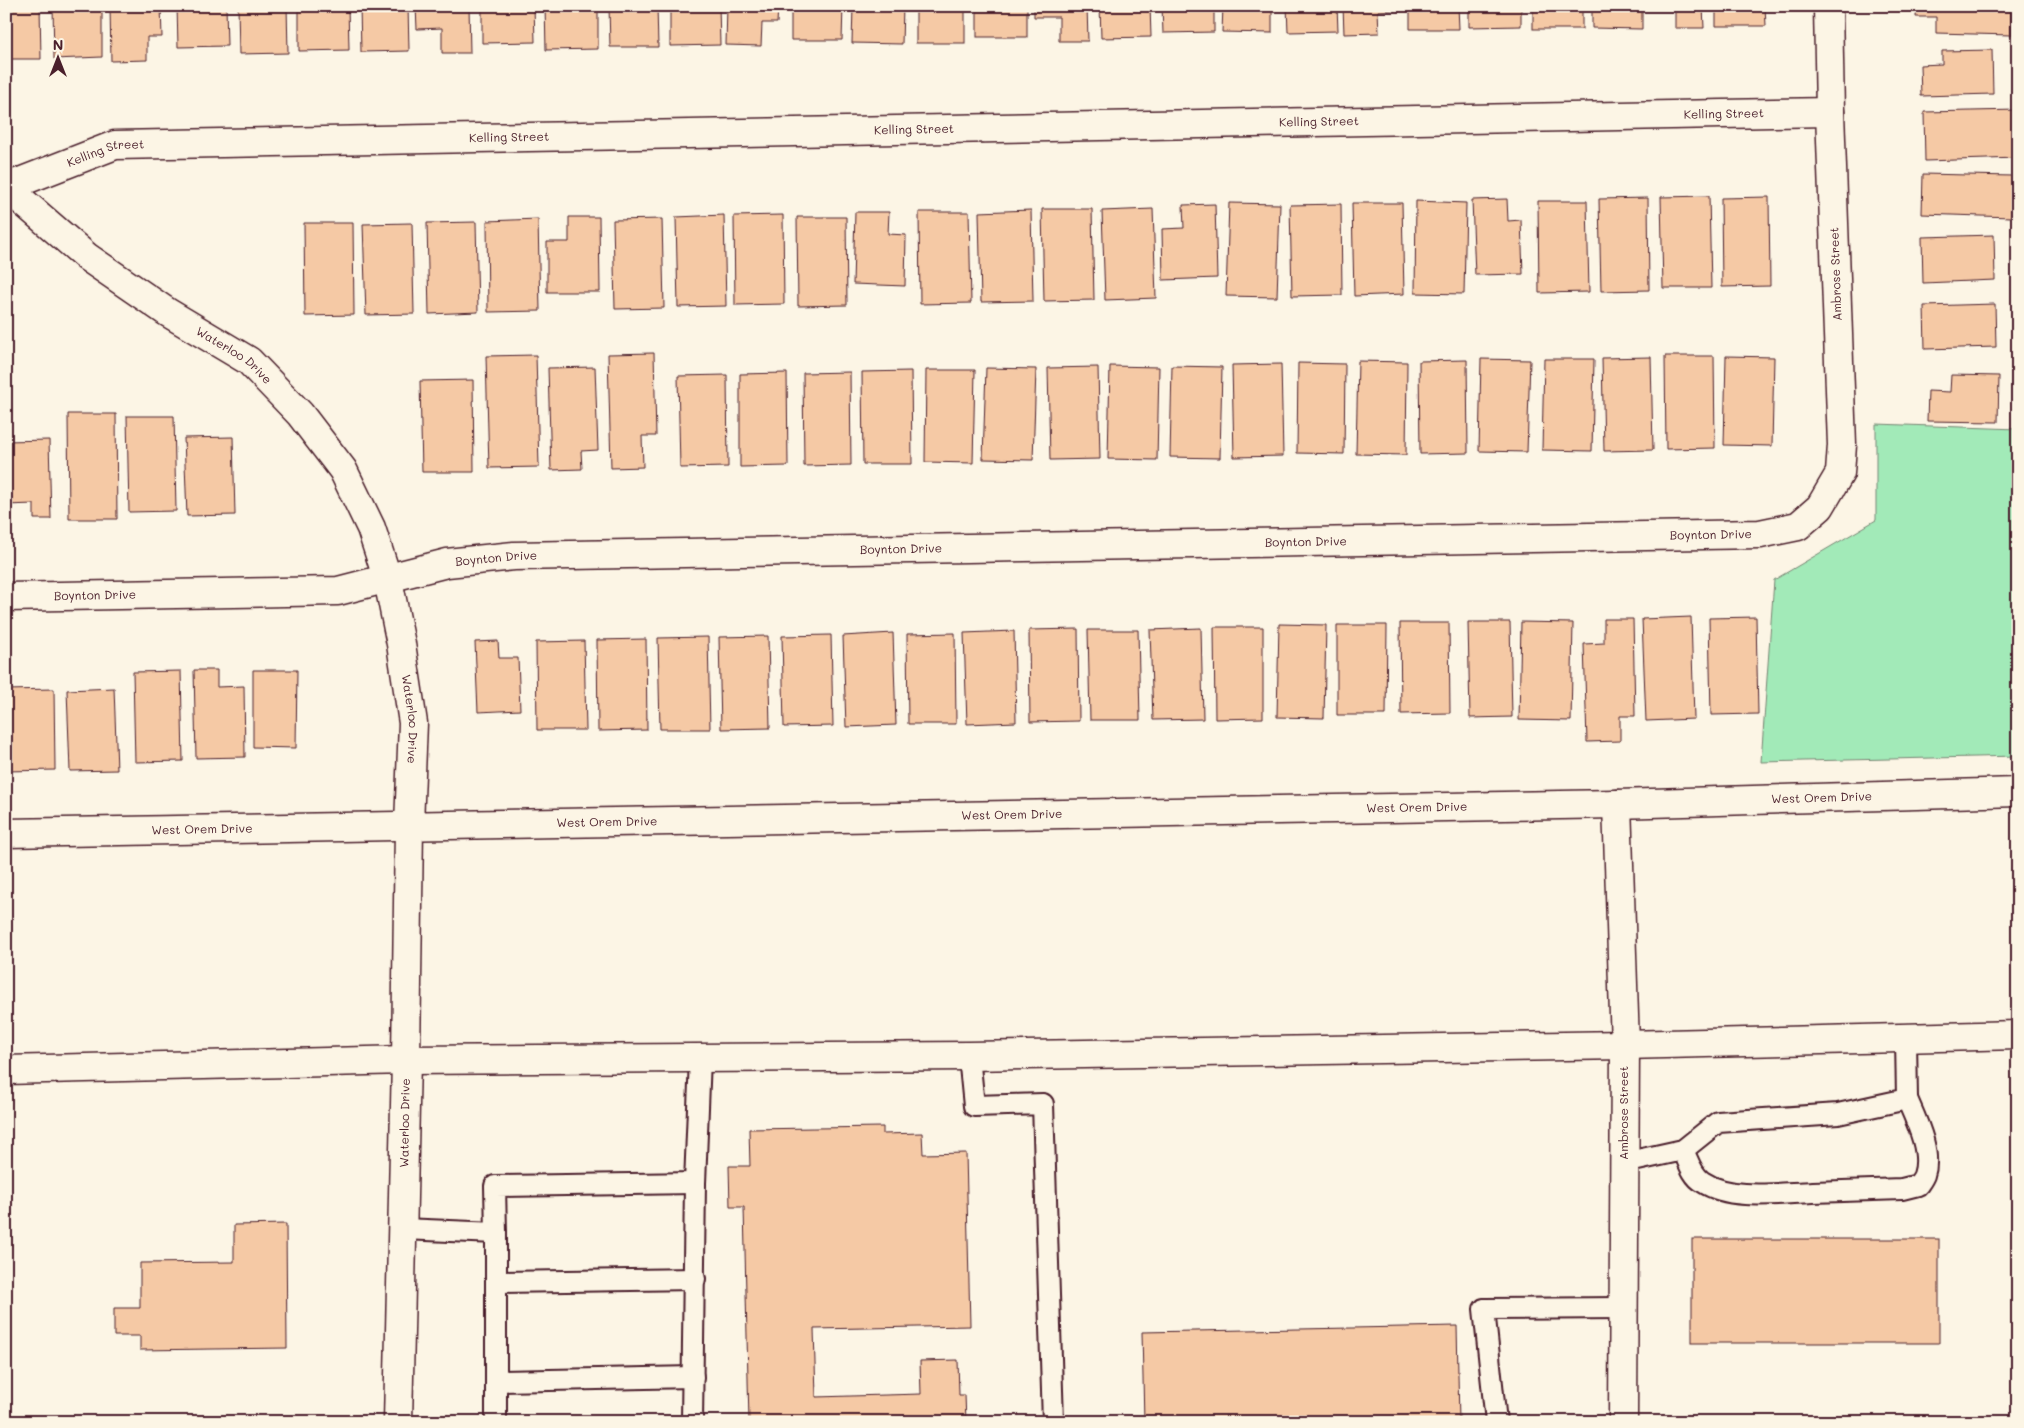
<svg xmlns="http://www.w3.org/2000/svg" width="2024" height="1428" viewBox="0 0 2024 1428" font-family="Mali,sans-serif">
	<style>
		.green { fill: #a2eab8; stroke: #768472 }
		.building { fill: #f5c9a5; stroke: #4a1f2b }
		.lines { fill: none; stroke-linecap: round; stroke-linejoin: round }
		.lane-casing { stroke: #4a1f2b; stroke-width: 24 }
		.street-casing { stroke: #4a1f2b; stroke-width: 31 }
		.secondary-casing { stroke: #4a1f2b; stroke-width: 31 }
		.lane { stroke: #fcf5e5; stroke-width: 20 }
		.street { stroke: #fcf5e5; stroke-width: 28 }
		.secondary { stroke: #fcf5e5; stroke-width: 28 }
		.labels { text-anchor: middle; stroke-width: 4.5; stroke-linejoin: round; paint-order: stroke }
		.street-label { font-size: 12px; fill: #4a1f2b; stroke: #fcf5e5 }
	</style>
	<rect width="100%" height="100%" fill="#fcf5e5"/>
	<filter id="ink" filterUnits="userSpaceOnUse"><feTurbulence type="fractalNoise" baseFrequency=".02" numOctaves="2"/><feDisplacementMap in="SourceGraphic" scale="10" xChannelSelector="R" yChannelSelector="G"/><feConvolveMatrix kernelMatrix="1 2 1 2 8 2 1 2 1" color-interpolation-filters="sRGB"/></filter>
	<g filter="url(#ink)">
		<polygon class="green" points="1876,424 2018,429 2018,756 1761,762 1774,580 1876,520"/>
		<g class="building">
			<polygon points="6,6 40,6 41,59 6,59"/>
			<polygon points="53,6 102,6 102,57 54,59"/>
			<polygon points="110,6 161,6 162,37 147,37 147,60 111,61"/>
			<polygon points="177,6 226,6 227,46 178,47"/>
			<polygon points="238,6 287,6 288,53 239,54"/>
			<polygon points="299,6 348,6 349,50 299,51"/>
			<polygon points="360,6 408,6 409,51 361,52"/>
			<polygon points="416,6 469,6 470,53 442,53 442,28 417,29"/>
			<polygon points="482,6 534,6 535,42 482,43"/>
			<polygon points="545,6 598,6 598,49 546,50"/>
			<polygon points="609,6 657,6 658,47 610,47"/>
			<polygon points="670,6 719,6 720,45 670,46"/>
			<polygon points="727,6 778,6 777,23 762,23 761,46 726,45"/>
			<polygon points="791,6 843,6 842,40 791,40"/>
			<polygon points="853,6 903,6 902,44 852,43"/>
			<rect x="916" y="6" width="49" height="37"/>
			<rect x="977" y="6" width="50" height="31"/>
			<polygon points="1034,6 1087,6 1088,41 1059,41 1059,17 1034,17"/>
			<polygon points="1100,6 1150,6 1151,37 1101,38"/>
			<polygon points="1162,6 1214,6 1214,32 1163,33"/>
			<polygon points="1223,6 1272,6 1272,33 1222,32"/>
			<polygon points="1287,6 1337,6 1338,31 1288,32"/>
			<polygon points="1343,6 1395,6 1395,10 1378,11 1379,33 1344,34"/>
			<polygon points="1410,6 1458,6 1459,29 1410,29"/>
			<polygon points="1469,6 1521,6 1521,26 1469,27"/>
			<rect x="1533" y="6" width="49" height="23"/>
			<polygon points="1592,6 1642,6 1642,29 1592,28"/>
			<polygon points="1675,6 1703,6 1704,28 1675,28"/>
			<polygon points="1716,6 1765,6 1766,26 1716,26"/>
			<polygon points="1917,6 2011,6 2011,35 1936,33 1936,17 1916,17"/>
			<polygon points="1992,50 1993,94 1921,96 1920,65 1942,64 1942,51"/>
			<polygon points="2018,110 2018,158 1925,161 1924,112"/>
			<polygon points="1923,174 2012,176 2011,217 1922,214"/>
			<polygon points="1709,196 1711,288 1663,288 1661,197"/>
			<polygon points="1769,197 1770,286 1722,287 1721,198"/>
			<polygon points="1648,198 1649,290 1601,291 1599,199"/>
			<polygon points="1507,199 1508,221 1521,220 1523,274 1475,275 1472,200"/>
			<polygon points="1416,201 1466,203 1464,294 1415,293"/>
			<polygon points="1538,201 1587,201 1589,292 1539,293"/>
			<polygon points="1229,203 1280,204 1277,297 1226,296"/>
			<polygon points="1352,203 1402,203 1404,294 1354,296"/>
			<polygon points="1215,204 1217,278 1163,280 1162,229 1184,228 1183,205"/>
			<polygon points="1341,204 1342,295 1292,296 1290,205"/>
			<polygon points="1042,209 1092,209 1094,300 1044,301"/>
			<polygon points="1153,209 1156,298 1105,300 1102,211"/>
			<polygon points="1031,210 1033,301 981,302 979,212"/>
			<polygon points="855,212 889,212 888,234 906,235 905,286 853,284"/>
			<polygon points="919,212 969,212 971,303 920,304"/>
			<polygon points="724,215 726,306 678,307 676,217"/>
			<polygon points="783,215 784,304 735,305 734,216"/>
			<polygon points="569,217 599,217 600,292 547,292 547,242 569,242"/>
			<polygon points="797,217 846,217 847,305 798,306"/>
			<polygon points="538,219 540,311 488,312 487,221"/>
			<polygon points="662,219 664,308 615,309 613,220"/>
			<polygon points="476,222 478,312 429,314 427,223"/>
			<polygon points="304,223 353,223 354,315 305,316"/>
			<polygon points="412,223 414,314 366,315 363,224"/>
			<polygon points="1994,235 1995,280 1923,283 1922,237"/>
			<polygon points="1995,304 1996,347 1925,349 1924,306"/>
			<polygon points="654,353 656,436 642,436 643,467 611,468 608,354"/>
			<polygon points="536,355 539,467 489,468 486,356"/>
			<polygon points="1665,356 1714,356 1715,448 1666,449"/>
			<polygon points="1726,356 1774,357 1772,446 1724,445"/>
			<polygon points="1651,357 1653,450 1604,451 1602,358"/>
			<polygon points="1481,359 1530,360 1527,452 1479,451"/>
			<polygon points="1544,359 1594,359 1592,451 1542,450"/>
			<polygon points="1467,360 1468,453 1420,454 1419,361"/>
			<polygon points="1358,361 1407,362 1406,455 1356,454"/>
			<polygon points="1298,363 1345,364 1344,454 1297,453"/>
			<polygon points="1281,364 1283,456 1234,457 1232,365"/>
			<polygon points="1110,366 1159,367 1157,460 1108,459"/>
			<polygon points="1172,366 1222,367 1220,458 1170,457"/>
			<polygon points="595,367 598,450 581,451 582,469 551,470 548,368"/>
			<polygon points="1098,367 1100,459 1050,460 1048,368"/>
			<polygon points="986,368 1036,369 1033,460 983,459"/>
			<polygon points="926,370 975,370 973,463 925,462"/>
			<polygon points="911,371 912,464 863,464 862,372"/>
			<polygon points="850,372 851,465 804,466 803,373"/>
			<polygon points="787,373 788,466 740,467 740,374"/>
			<polygon points="727,375 728,467 680,468 678,376"/>
			<polygon points="1951,375 1999,376 1998,422 1927,421 1928,391 1950,392"/>
			<polygon points="473,380 474,472 422,472 420,381"/>
			<polygon points="68,414 116,414 117,519 69,519"/>
			<polygon points="127,416 174,416 176,511 129,512"/>
			<polygon points="233,437 235,515 187,516 184,438"/>
			<polygon points="49,440 51,519 34,519 34,504 6,505 6,441"/>
			<polygon points="1691,617 1694,719 1646,721 1642,619"/>
			<polygon points="1756,617 1758,714 1711,715 1709,618"/>
			<polygon points="1604,619 1633,619 1635,716 1620,716 1620,741 1587,742 1584,644 1604,643"/>
			<polygon points="1468,622 1510,622 1512,717 1470,718"/>
			<polygon points="1521,622 1573,623 1571,721 1519,720"/>
			<polygon points="1400,623 1449,623 1450,713 1401,714"/>
			<polygon points="1279,624 1326,625 1324,718 1277,717"/>
			<polygon points="1337,625 1387,625 1386,715 1337,715"/>
			<polygon points="1214,627 1263,627 1263,718 1215,719"/>
			<polygon points="1201,628 1203,719 1153,720 1150,630"/>
			<polygon points="1078,629 1079,721 1030,722 1029,630"/>
			<polygon points="1088,630 1138,630 1140,720 1090,720"/>
			<polygon points="1014,631 1016,722 967,724 964,633"/>
			<polygon points="893,633 896,725 846,727 843,636"/>
			<polygon points="955,633 956,724 908,724 907,634"/>
			<polygon points="831,635 833,726 784,727 782,636"/>
			<polygon points="768,636 770,728 721,729 719,637"/>
			<polygon points="708,637 710,729 660,729 658,638"/>
			<polygon points="646,639 647,730 598,731 597,640"/>
			<polygon points="498,641 499,658 518,658 520,710 478,712 475,642"/>
			<polygon points="584,641 586,730 537,730 536,642"/>
			<polygon points="194,670 217,670 217,687 244,686 245,757 196,758"/>
			<polygon points="253,670 297,670 296,748 253,747"/>
			<polygon points="181,671 183,761 135,762 133,672"/>
			<polygon points="114,688 117,770 70,771 67,690"/>
			<polygon points="54,689 55,770 6,771 6,690"/>
			<polygon points="883,1127 883,1134 922,1133 923,1154 966,1153 970,1326 814,1329 816,1397 921,1394 920,1361 958,1360 959,1395 965,1395 966,1422 749,1422 744,1207 730,1207 729,1166 750,1166 749,1129"/>
			<polygon points="286,1224 287,1348 140,1350 140,1336 114,1336 114,1308 140,1308 140,1263 234,1262 234,1225"/>
			<rect x="1692" y="1239" width="247" height="104"/>
			<polygon points="1457,1326 1459,1422 1144,1422 1142,1332"/>
		</g>
		<g class="lines">
			<defs>
				<g id="lane">
					<polyline points="969,1056 974,1106 1043,1104 1053,1422"/>
					<path d="M1683,1150c5,10 9,26 20,32 28,19 77,11 110,10 29,-1 59,-2 89,-3l16,-4c2,-3 5,-7 6,-10 8,-23 -8,-55 -17,-76"/>
					<polyline points="1624,1163 1683,1150 1718,1122 1838,1114 1907,1099 1906,1038"/>
					<polyline points="403,1229 496,1233 495,1186 695,1183"/>
					<polyline points="496,1233 496,1282 695,1279"/>
					<polyline points="496,1282 496,1422"/>
					<polyline points="496,1381 693,1377"/>
					<polyline points="692,1422 695,1183 700,1058"/>
					<polyline points="1496,1422 1484,1309 1623,1308"/>
				</g>
				<g id="street">
					<path id="s1" d="M6,187l81,70 80,55 82,49 51,53 43,56 28,58 17,52 13,64 12,79 -4,102 -3,235 -8,362"/>
					<path id="s2" d="M7,187l108,-42 1715,-33"/>
					<path id="s3" d="M6,597l332,-6 109,-28 67,-7 1246,-22 38,-8 22,-19 20,-34 2,-28 -12,-333 -2,-106"/>
					<polyline points="1617,804 1625,1045 1623,1422"/>
				</g>
				<g id="secondary">
					<path id="s4" d="M6,833l1611,-29 401,-12"/>
					<polyline points="6,1070 406,1060 969,1056 1625,1045 2018,1035"/>
				</g>
			</defs>
			<use href="#lane" class="lane-casing"/>
			<use href="#street" class="street-casing"/>
			<use href="#secondary" class="secondary-casing"/>
			<use href="#lane" class="lane"/>
			<use href="#street" class="street"/>
			<use href="#secondary" class="secondary"/>
		</g>
	</g>
	<g class="labels">
		<g class="street-label">
			<text dy="4" stroke="none"><textPath href="#s2" startOffset="1725">Kelling Street</textPath></text>
			<text dy="4" stroke="none"><textPath href="#s2" startOffset="1320">Kelling Street</textPath></text>
			<text dy="4" stroke="none"><textPath href="#s2" startOffset="915">Kelling Street</textPath></text>
			<text dy="4" stroke="none"><textPath href="#s2" startOffset="510">Kelling Street</textPath></text>
			<text dy="4" stroke="none"><textPath href="#s2" startOffset="105">Kelling Street</textPath></text>
			<text transform="translate(1836 274) rotate(-92)" y="4">Ambrose Street</text>
			<text dy="4" stroke="none"><textPath href="#s1" startOffset="284">Waterloo Drive</textPath></text>
			<text dy="4" stroke="none"><textPath href="#s3" startOffset="1709">Boynton Drive</textPath></text>
			<text dy="4" stroke="none"><textPath href="#s3" startOffset="1304">Boynton Drive</textPath></text>
			<text dy="4" stroke="none"><textPath href="#s3" startOffset="899">Boynton Drive</textPath></text>
			<text dy="4" stroke="none"><textPath href="#s3" startOffset="494">Boynton Drive</textPath></text>
			<text dy="4" stroke="none"><textPath href="#s3" startOffset="89">Boynton Drive</textPath></text>
			<text dy="4" stroke="none"><textPath href="#s1" startOffset="704">Waterloo Drive</textPath></text>
			<text dy="4" stroke="none"><textPath href="#s4" startOffset="1816">West Orem Drive</textPath></text>
			<text dy="4" stroke="none"><textPath href="#s4" startOffset="1411">West Orem Drive</textPath></text>
			<text dy="4" stroke="none"><textPath href="#s4" startOffset="1006">West Orem Drive</textPath></text>
			<text dy="4" stroke="none"><textPath href="#s4" startOffset="601">West Orem Drive</textPath></text>
			<text dy="4" stroke="none"><textPath href="#s4" startOffset="196">West Orem Drive</textPath></text>
			<text transform="translate(1624 1113) rotate(-90)" y="4">Ambrose Street</text>
			<text transform="translate(405 1123) rotate(-89)" y="4">Waterloo Drive</text>
		</g>
	</g>
	<rect width="2024" height="1428" fill="none" stroke="#fcf5e5" stroke-width="25"/>
	<rect x="12" y="12" width="1999" height="1403" fill="none" stroke="#4a1f2b" stroke-width="2" filter="url(#ink)"/>
	<g transform="translate(58 58)" stroke="#fcf5e5" stroke-width="4" paint-order="stroke">
	<path d="M0-4L9 19L0 12L-9 19Z" fill="#4a1f2b"/>
	<text y="-8" font-size="14" font-weight="bold" text-anchor="middle" fill="#4a1f2b">N</text>
	</g>
</svg>
